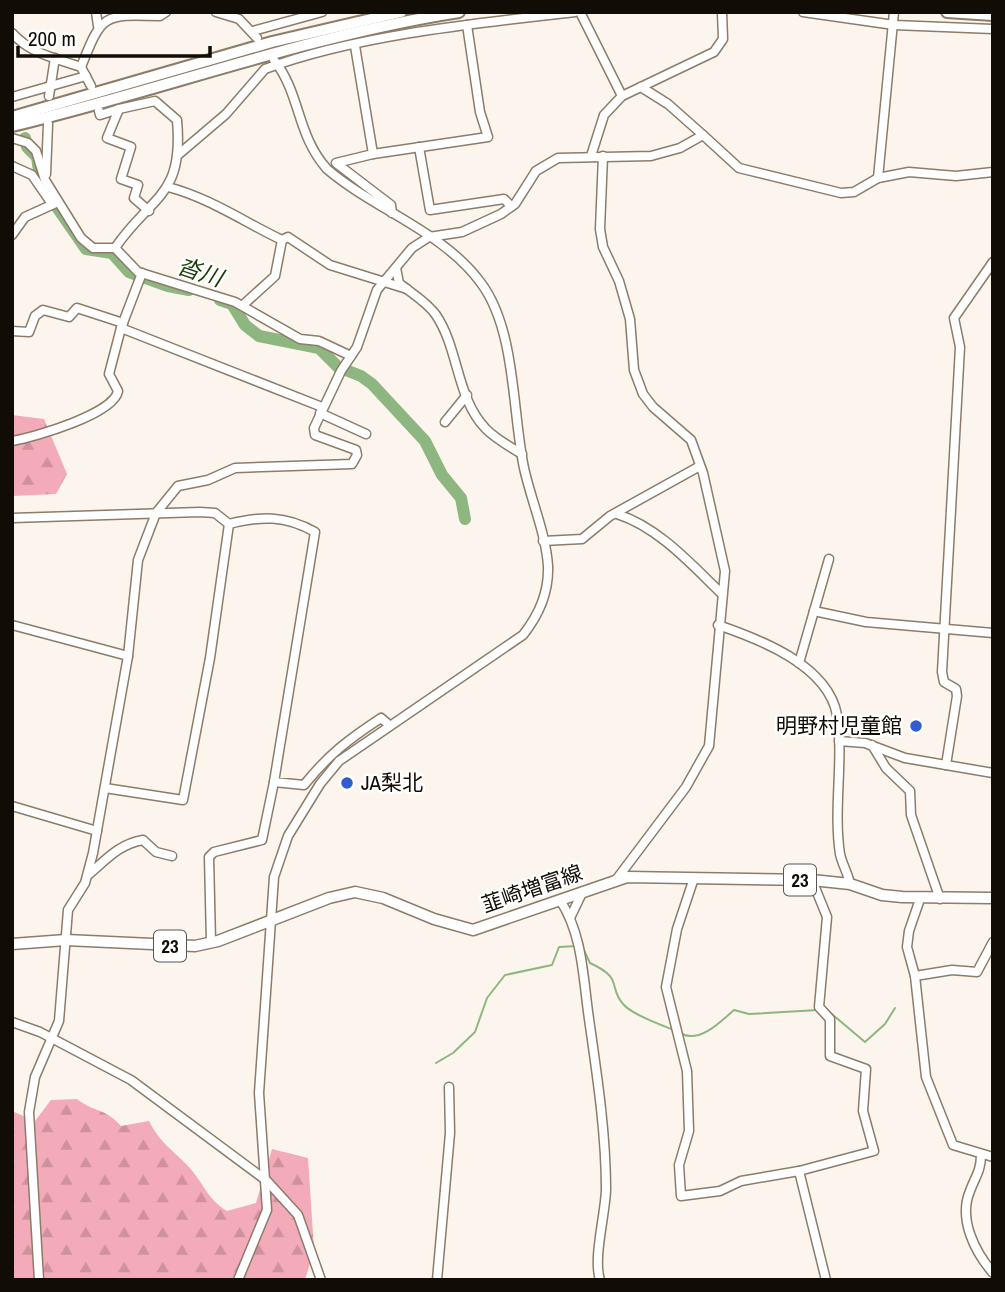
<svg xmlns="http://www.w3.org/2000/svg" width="1005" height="1292" viewBox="0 0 1005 1292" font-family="'Archivo Narrow','Noto Sans JP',sans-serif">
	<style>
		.forest { fill: url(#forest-firs) }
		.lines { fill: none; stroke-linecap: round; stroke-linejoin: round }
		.stream { stroke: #8eb680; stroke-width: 2 }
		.river { stroke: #8eb680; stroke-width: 12 }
		.minor-casing { stroke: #8c7c69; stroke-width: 11 }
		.major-casing { stroke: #8c7c69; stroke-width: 13 }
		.highway-casing { stroke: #8c7c69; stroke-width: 14 }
		.minor { stroke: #fff; stroke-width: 8 }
		.major { stroke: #fff; stroke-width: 10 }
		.highway { stroke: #fff; stroke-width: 10 }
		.poi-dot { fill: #335ccc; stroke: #fff; stroke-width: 2.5 }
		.labels { text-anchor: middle; stroke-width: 5; stroke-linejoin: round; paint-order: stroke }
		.shield { fill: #fff; stroke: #585550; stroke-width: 2 }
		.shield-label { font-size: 19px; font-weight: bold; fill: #110c05 }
		.poi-label { font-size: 21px; fill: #110c05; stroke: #fff; text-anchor: end }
		.street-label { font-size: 21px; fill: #110c05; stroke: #fff }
		.water-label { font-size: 23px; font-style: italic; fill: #163d04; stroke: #fff }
	</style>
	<defs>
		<pattern id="forest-firs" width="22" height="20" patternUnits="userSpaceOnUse" patternTransform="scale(1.75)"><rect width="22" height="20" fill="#f3aab9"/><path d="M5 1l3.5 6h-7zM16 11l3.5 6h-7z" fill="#cf919e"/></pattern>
	</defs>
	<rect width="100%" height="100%" fill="#fcf5ed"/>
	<g class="forest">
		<polygon points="12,415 44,419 67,474 56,494 12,496"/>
		<path d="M77,1099c18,14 27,8 44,27l28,-5c11,22 23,28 39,45 15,16 19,33 39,45l29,-8 16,-54 36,9 6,92 -9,30h-293v-169l23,10 16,-21z"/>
	</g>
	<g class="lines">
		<g class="stream">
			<path d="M582,946l8,17c35,16 17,24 34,42 9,10 37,20 50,25"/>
			<polyline points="827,1010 865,1042 885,1024 895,1008"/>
			<path d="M682,1034c19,9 39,-13 52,-24l15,4 69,-4"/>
			<polyline points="436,1063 453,1053 475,1032 487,998 505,975 552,965 559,947 577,946"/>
		</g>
		<g class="river">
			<polyline points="25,138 27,147 37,157 41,184 86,249 112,253 129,272 168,286 189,290"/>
			<polyline points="220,300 232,304 245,325 259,336 319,348 338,367 361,376 372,384 425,441 442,475 461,498 465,519"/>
		</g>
		<defs>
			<g id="minor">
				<polyline points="96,12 98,26"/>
				<polyline points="216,12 239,19 257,38"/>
				<polyline points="580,12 622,96 604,115 591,156"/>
				<polyline points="803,12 894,25 993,29"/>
				<polyline points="253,31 322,12"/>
				<path d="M12,33c19,21 43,25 69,34l10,19"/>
				<polyline points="355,46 373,154"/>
				<path d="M81,67c21,-53 22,-53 79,-51l6,-4"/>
				<polyline points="641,87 668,104 703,135"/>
				<polyline points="49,96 55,58"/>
				<polyline points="622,96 714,52 723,39 722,12"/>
				<polyline points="12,97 86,76"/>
				<polyline points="99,111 100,115 119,109 107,138 131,147 121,179 138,185 134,198 149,211"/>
				<polyline points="12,138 28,143 36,151 45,180 81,238 93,248 115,248 138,272 235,302 300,339 319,341 351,356"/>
				<polyline points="419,147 430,210 504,199 511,206"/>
				<path d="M179,154l47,-40 39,-45c91,-34 213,-46 310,-57"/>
				<polyline points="603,156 600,229 603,247 619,281 630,319 634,370 643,394 653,407 691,440 703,473 725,571 709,746 686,787 616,880"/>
				<polyline points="12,166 32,175 52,204"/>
				<polyline points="46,174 48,124"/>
				<polyline points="878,178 894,12"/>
				<path d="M168,187c42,11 76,35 114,53l6,-3 42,28 77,24"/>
				<polyline points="392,213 391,205 336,163 373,154 488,137 480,112 467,25"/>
				<polyline points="12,235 25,217 58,202"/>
				<path d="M115,248c36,-53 69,-50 62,-128l-22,-19 -36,8"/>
				<path d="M396,268l3,15c12,10 28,19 37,32 23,34 20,83 50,114 10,10 24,18 36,25"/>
				<polyline points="243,305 275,276 282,240"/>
				<polyline points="121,328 322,407"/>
				<polyline points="12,331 29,332 35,316 43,310 69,317 77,308 123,323"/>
				<polyline points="320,413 366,434"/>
				<polyline points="445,422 467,395"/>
				<path d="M12,441c23,-4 102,-27 106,-50l-9,-17 12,-46 21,-55"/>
				<path d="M617,514c41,13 74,50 104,79"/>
				<path d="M12,518l188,-6 15,1 14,11c32,-8 56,-9 86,8l-41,250 30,3c25,-31 45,-46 77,-67l7,6"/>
				<polyline points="543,541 582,539 610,516 700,466"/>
				<polyline points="814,611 866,622 993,633"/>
				<polyline points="12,625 128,656"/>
				<path d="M718,625c41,14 110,40 119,90 7,45 -4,93 3,139 2,10 8,19 10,30"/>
				<polyline points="799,663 829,559"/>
				<polyline points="839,741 865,743 905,758 993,773"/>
				<polyline points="872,745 886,768 910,791 911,815 940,899"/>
				<polyline points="946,765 957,696 956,689 944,682 942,672 960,347 954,318 993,262"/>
				<polyline points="105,788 183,800 210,658 229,524"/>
				<polyline points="12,806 97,831"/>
				<path d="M88,875c18,-15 31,-31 55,-35l13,12 16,4"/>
				<polyline points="694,878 677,929 666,987 687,1071 689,1131 679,1165 681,1196 720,1191 741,1181 799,1171"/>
				<polyline points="812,880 827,917 819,1007 830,1019 830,1056 866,1069 863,1111 874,1151 799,1171 826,1280"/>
				<polyline points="920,899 909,931 907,947 915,976 926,1077 953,1145 993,1157"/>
				<path d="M560,900c23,35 23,78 29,119 8,56 17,114 17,171 -1,26 -13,68 -6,90"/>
				<polyline points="571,916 582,893"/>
				<polyline points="211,942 209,857 214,852 262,840 274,782"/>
				<polyline points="915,976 952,970 977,972 993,942"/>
				<polyline points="12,1022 40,1032 131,1080 267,1181 298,1215 321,1280"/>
				<path d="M981,1155c0,16 -6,22 -11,36 -12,28 5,61 23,82"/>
				<polyline points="39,1280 29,1112 35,1077 59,1021 68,910 85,883 93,853 128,656 138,560 156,513 178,486 208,480 235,468 352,464 357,455 356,450 315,435 314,428 341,371 357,347 377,290 412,248 429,237 462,232 501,214 515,204 536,171 558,158 651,156 680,148 703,135 739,168 841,193 854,192 878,178 909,172 956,176 993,172"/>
				<path d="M238,1280l29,-70 -8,-117 15,-216 14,-41 32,-52 19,-23 184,-126c16,-20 26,-43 25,-69 -2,-32 -17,-66 -24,-98 -12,-57 -8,-138 -43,-185 -38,-52 -106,-73 -154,-114 -31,-35 -26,-75 -53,-109"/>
				<polyline points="437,1280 450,1133 449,1087"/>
			</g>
			<polyline id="major" points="12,944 66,940 195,946 218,941 329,898 355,892 383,898 434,919 473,930 627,877 812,880 850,884 882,895 902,897 993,898"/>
			<g id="highway">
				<polyline points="947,12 993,15"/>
				<polyline points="12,117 272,42 401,12"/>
				<path d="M12,126c150,-36 294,-90 447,-114"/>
			</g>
		</defs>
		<use href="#minor" class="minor-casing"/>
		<use href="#major" class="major-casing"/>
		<use href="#highway" class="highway-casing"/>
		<use href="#minor" class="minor"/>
		<use href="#major" class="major"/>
		<use href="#highway" class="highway"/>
	</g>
	<g class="poi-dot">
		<circle cx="916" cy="726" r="7"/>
		<circle cx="347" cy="783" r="7"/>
	</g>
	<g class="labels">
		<g class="shield">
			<rect x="784" y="864.5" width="32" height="31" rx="5"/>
			<rect x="154" y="930.5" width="32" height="31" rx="5"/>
		</g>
		<g class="shield-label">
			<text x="800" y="887">23</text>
			<text x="170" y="953">23</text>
		</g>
		<g class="poi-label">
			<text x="902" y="733">明野村児童館</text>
			<text x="361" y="790" text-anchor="start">JA梨北</text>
		</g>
		<g class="street-label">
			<text transform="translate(532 889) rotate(-19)" y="7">韮崎増富線</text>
		</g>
		<g class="water-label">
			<text transform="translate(200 272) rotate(18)" y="8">沓川</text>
		</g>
	</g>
	<rect width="1005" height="1292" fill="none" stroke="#110c05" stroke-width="28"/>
	<path d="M18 46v10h192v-10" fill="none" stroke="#110c05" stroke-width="3.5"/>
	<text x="28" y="46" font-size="21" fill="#110c05" stroke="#ffffff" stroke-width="5" paint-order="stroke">200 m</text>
</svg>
